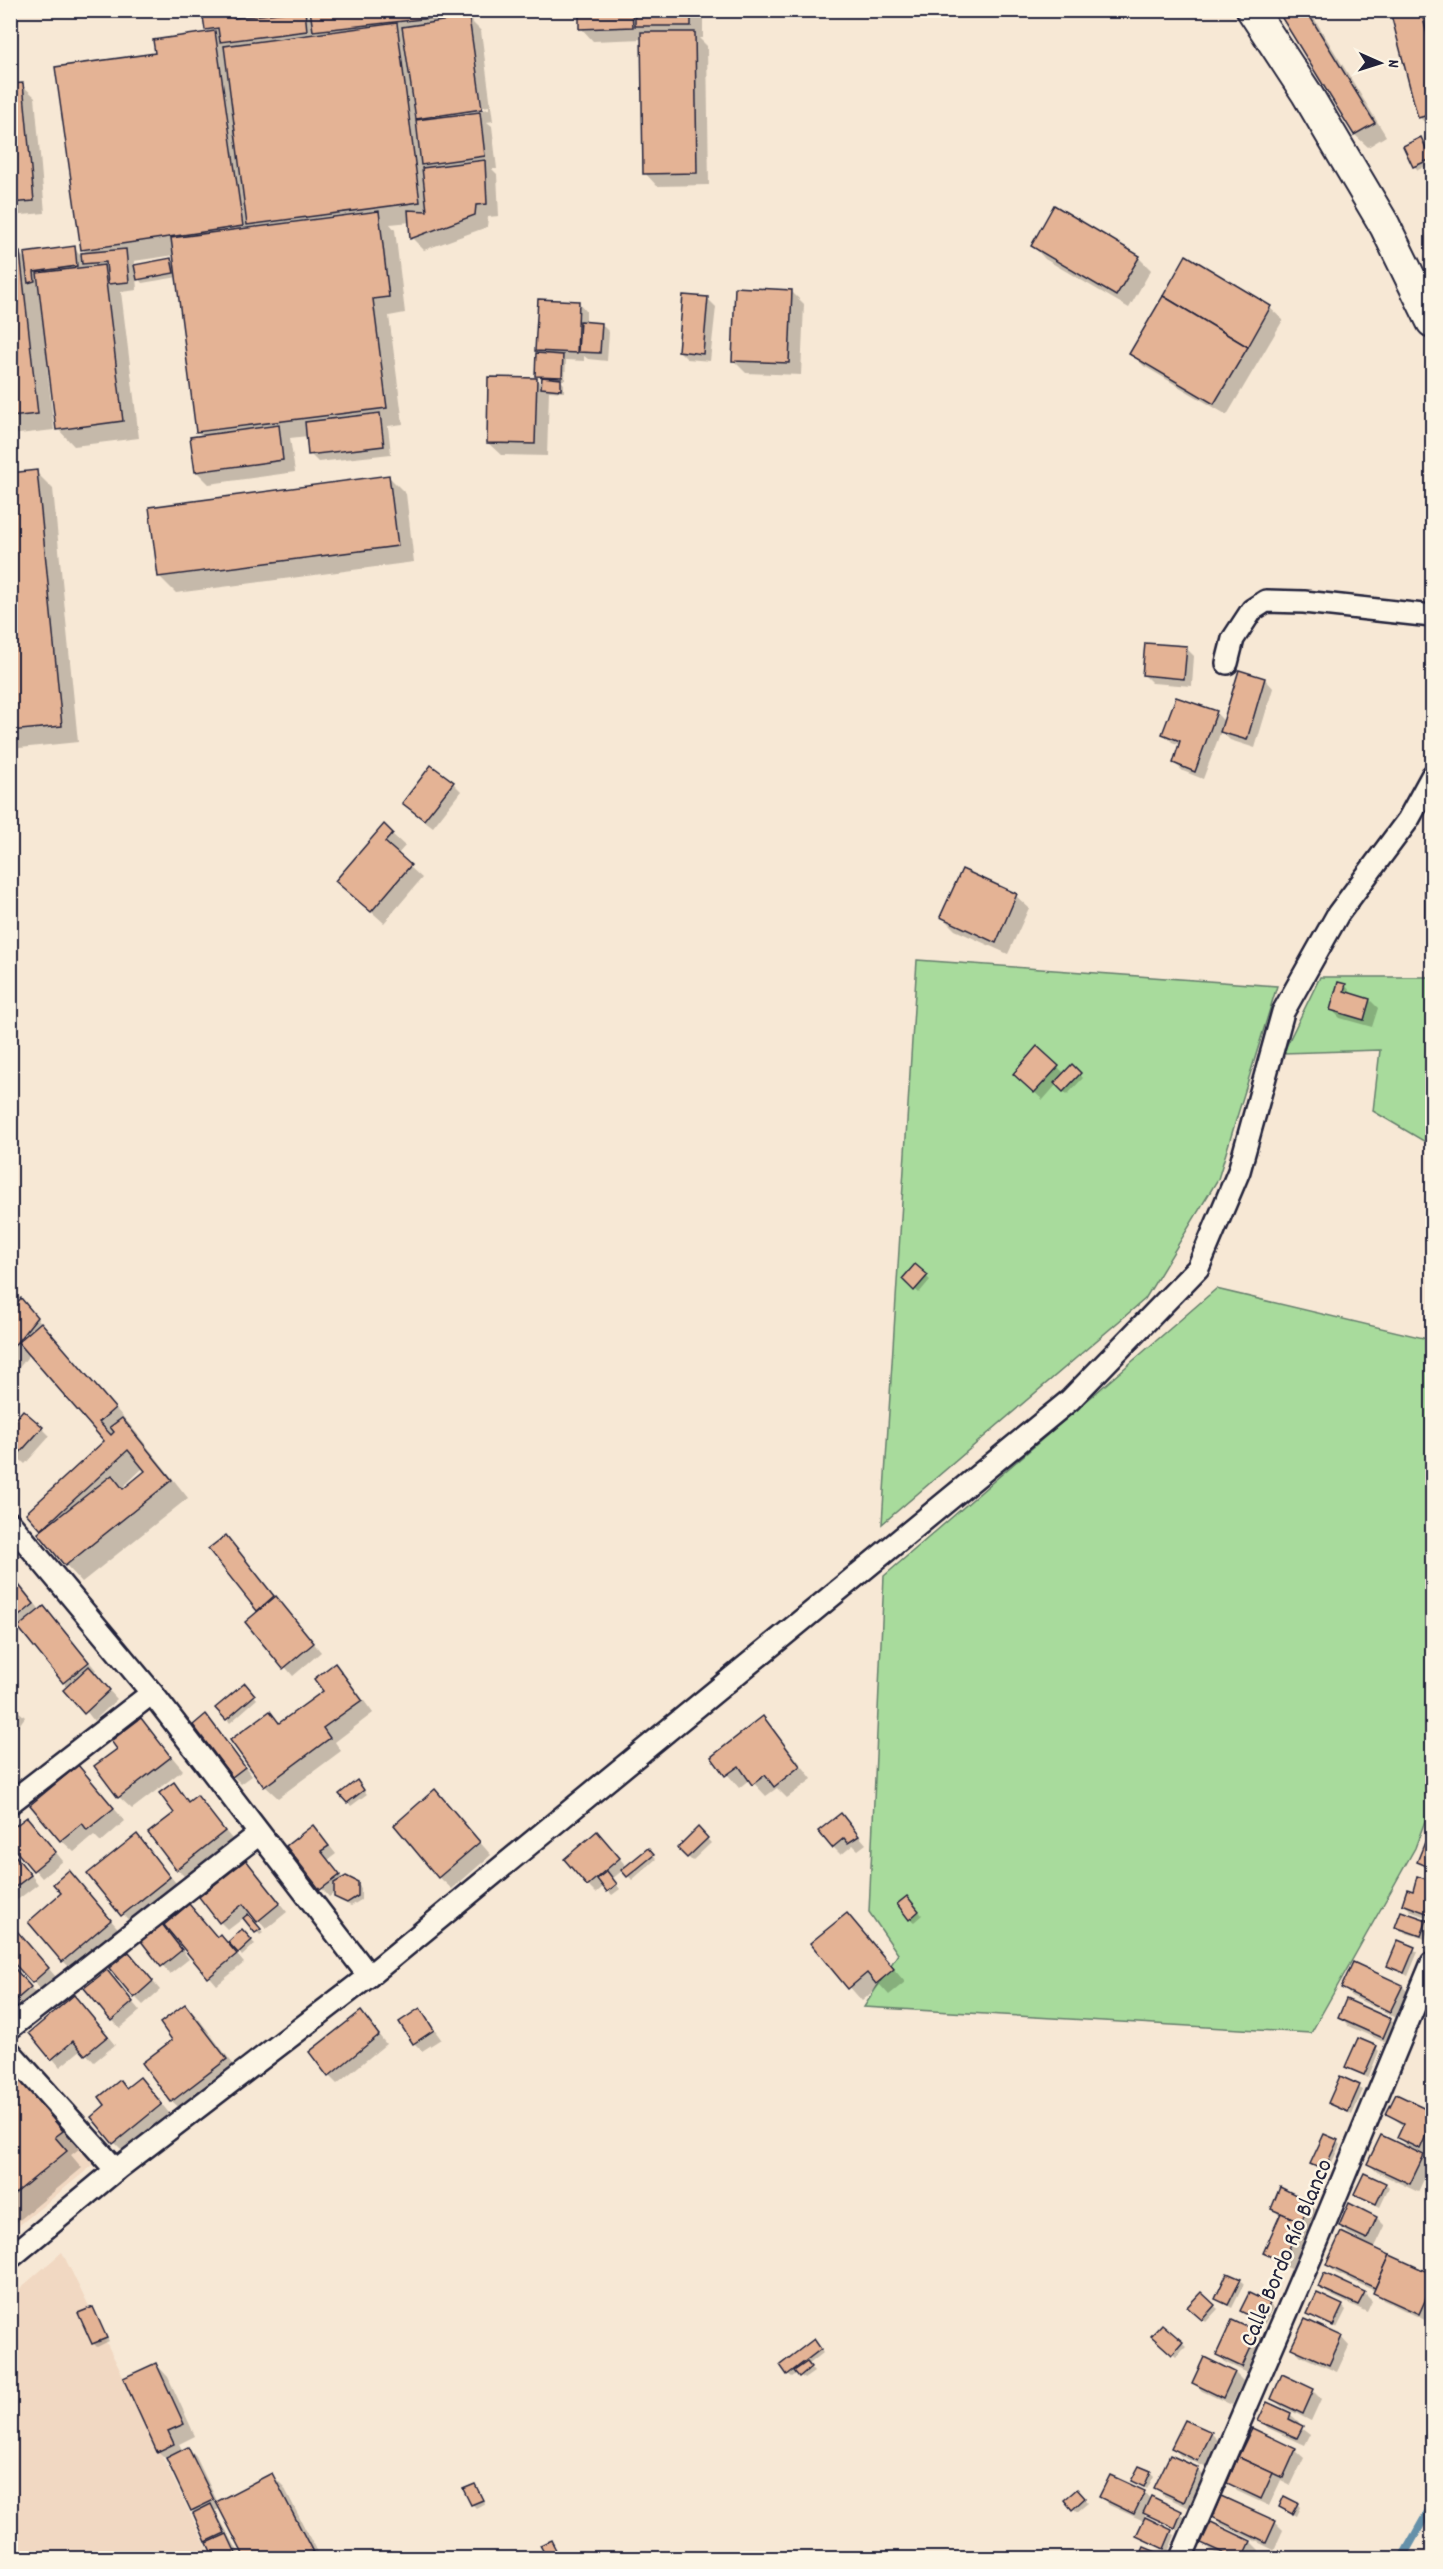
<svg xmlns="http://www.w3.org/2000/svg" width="1443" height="2569" viewBox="0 0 1443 2569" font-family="Dekko,sans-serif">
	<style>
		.built { fill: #f1d8c2 }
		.green { fill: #a8db9c; stroke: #657e6c; stroke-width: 1.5 }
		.shadow { fill: #0003; fill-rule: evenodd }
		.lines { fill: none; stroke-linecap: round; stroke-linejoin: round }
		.stream { stroke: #6590a9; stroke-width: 8 }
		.building { fill: #e4b395; stroke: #22223b; stroke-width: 1.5 }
		.street-casing { stroke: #22223b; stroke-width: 26 }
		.secondary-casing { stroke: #22223b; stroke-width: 34 }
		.street { stroke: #fcf5e5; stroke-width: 21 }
		.secondary { stroke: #fcf5e5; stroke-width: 30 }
		.labels { text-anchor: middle; stroke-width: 5; stroke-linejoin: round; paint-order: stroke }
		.street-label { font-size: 24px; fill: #22223b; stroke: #fcf5e5 }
	</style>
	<rect width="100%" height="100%" fill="#f7e8d5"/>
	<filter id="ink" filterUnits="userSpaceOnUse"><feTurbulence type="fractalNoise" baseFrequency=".0167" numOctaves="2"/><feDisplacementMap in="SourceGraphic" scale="12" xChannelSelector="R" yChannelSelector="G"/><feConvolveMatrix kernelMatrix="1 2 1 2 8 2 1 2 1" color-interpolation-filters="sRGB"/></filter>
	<g filter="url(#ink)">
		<g class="built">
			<polygon points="10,2062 98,2161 11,2232 10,2232"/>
			<polygon points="62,2252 212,2558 11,2558 10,2297"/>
		</g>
		<g class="green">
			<polygon points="917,960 1277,986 1218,1179 1145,1299 882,1524"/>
			<polygon points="1320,977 1432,977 1432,1146 1373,1111 1380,1050 1283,1053"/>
			<polygon points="1216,1289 1432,1340 1432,1802 1415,1848 1311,2033 864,2007 898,1954 869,1912 884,1576"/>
		</g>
		<g class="shadow">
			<path d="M204,10h32l4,9 64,-8 9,9 -1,-10h159l2,13 8,8 12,90 -6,1 5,4 5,43h-5l5,5 2,42 -11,1 -1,10 -63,23 -12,-12 -1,-16 -21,2 5,6 10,83 -16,3 14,108 -15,2 3,28 -73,8 -8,-8 -2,-18 -18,2 5,34 -86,12 -13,-13 6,-35 -5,-5 -19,-154 -36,6 -6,-7 1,14 -16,2 18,146 -65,8 -16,-17 -8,-64h-3l7,65 -44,5v-181l9,-1 7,7 48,-12 7,7 7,-1 -6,-5 75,-195 53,-21 -4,-4zM489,106v3l-63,10v-3zM175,255l1,11 -6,-6 -35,6 -1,-5z"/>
			<polygon points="580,10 703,10 703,38 699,38 707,46 709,185 657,186 645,173 643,39 593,41 581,28"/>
			<polygon points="1279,10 1309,10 1386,136 1368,147 1355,135"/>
			<polygon points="1398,10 1432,10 1432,129 1419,117 1392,12"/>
			<polygon points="22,85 35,97 45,213 10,216 10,86"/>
			<polygon points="1421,139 1432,163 1418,170 1414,166"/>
			<polygon points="1033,246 1139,258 1151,270 1129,308 1045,259"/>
			<polygon points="1186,257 1270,308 1283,320 1227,415 1144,366 1131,353"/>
			<polygon points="791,291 804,304 801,375 746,373 733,360"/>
			<polygon points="708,299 716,307 710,361 687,359 679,351"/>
			<polygon points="578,302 586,311 586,323 601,324 609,332 607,361 588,359 584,356 584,361 566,360 565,380 560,380 564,384 564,392 549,391 547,456 501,455 488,443 536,379 542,385 543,379 536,375 541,355 537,351"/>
			<polygon points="36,472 53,489 78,742 10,749 10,474"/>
			<polygon points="389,477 406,494 414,562 176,593 160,577"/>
			<polygon points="1186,648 1194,656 1192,686 1152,683 1144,675"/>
			<polygon points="1240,672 1265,679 1273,688 1255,748 1230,740 1221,731 1203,779 1183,771 1174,763 1180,745 1172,742 1164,734 1216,713 1225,722"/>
			<polygon points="453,783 461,791 433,827 412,811"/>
			<polygon points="392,834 405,846 397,855 422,878 384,923 337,881"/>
			<polygon points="1427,847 1432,847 1432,927 1426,921"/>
			<polygon points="963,871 1016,896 1029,908 1008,954 955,930 942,917"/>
			<polygon points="1339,984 1346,986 1353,995 1370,1000 1378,1008 1372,1027 1340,1018 1332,1010"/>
			<polygon points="1072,1066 1083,1078 1067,1095 1057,1084 1043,1100 1023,1082 1058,1067 1065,1074"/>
			<polygon points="915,1266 930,1280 919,1293 904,1279"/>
			<path d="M33,1313l97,112 58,73 -106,84 -16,-17 -22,-34 -16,-18 78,-72 -76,-87 -20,25v-65zM144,1467l3,4 -26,21 -1,-2z"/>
			<polygon points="42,1428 50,1436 25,1464 10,1451"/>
			<polygon points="226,1537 321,1652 293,1676 247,1622 260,1612"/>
			<polygon points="10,1572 41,1611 44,1608 52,1616 96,1670 93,1673 117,1699 94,1721 10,1614"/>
			<polygon points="335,1665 347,1678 373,1713 335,1742 341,1751 278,1798 265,1786 270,1713 281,1724 325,1692"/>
			<polygon points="245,1685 257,1699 230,1723 227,1719"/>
			<polygon points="10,1704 25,1717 10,1738"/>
			<polygon points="763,1718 775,1731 812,1779 787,1798 777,1788 766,1796 750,1779 739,1788 713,1757"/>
			<polygon points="141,1720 183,1770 132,1809 119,1797 119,1749"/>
			<polygon points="214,1724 252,1776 241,1784 233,1776"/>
			<polygon points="78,1767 125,1821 101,1842 94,1835 74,1852 61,1840"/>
			<polygon points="174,1784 190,1802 197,1797 237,1845 189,1881 177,1869"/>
			<polygon points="360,1786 367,1794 351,1806 348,1802"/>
			<polygon points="435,1791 491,1855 452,1889 439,1877"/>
			<polygon points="841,1815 866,1844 858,1850 853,1845 841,1855 833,1847"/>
			<polygon points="35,1827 63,1861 42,1878 10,1842"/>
			<polygon points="698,1829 711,1843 692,1861 679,1848"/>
			<polygon points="321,1835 336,1854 328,1860 343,1879 357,1884 361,1888 361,1900 351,1906 340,1901 336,1897 336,1892 329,1897 288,1847"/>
			<polygon points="136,1836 182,1890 135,1928 90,1874"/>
			<polygon points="605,1841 627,1867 651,1853 656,1859 632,1880 623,1870 612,1879 620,1889 612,1895 604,1886 596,1893 588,1885"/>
			<polygon points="1426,1844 1432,1846 1432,1872 1418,1862"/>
			<polygon points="10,1848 38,1884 12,1904 10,1903"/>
			<polygon points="246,1862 287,1912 266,1929 251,1912 247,1915 263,1933 260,1935 245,1917 228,1930 220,1922"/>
			<polygon points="69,1872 122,1933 76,1973 63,1961 63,1893"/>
			<polygon points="1418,1878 1432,1883 1432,1919 1412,1912 1404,1904 1414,1892"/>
			<polygon points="911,1901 922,1915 914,1922 910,1919"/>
			<polygon points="847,1915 905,1982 889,1995 880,1985 862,2001 812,1944"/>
			<polygon points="1426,1921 1430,1925 1425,1939 1400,1931 1397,1927"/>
			<polygon points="166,1925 217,1939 228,1944 244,1963 217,1985"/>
			<polygon points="242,1931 255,1944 242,1956 230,1942"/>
			<polygon points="170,1934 189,1959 170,1974 143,1942"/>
			<polygon points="25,1941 56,1977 41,1990 10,1957"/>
			<polygon points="1399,1942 1418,1952 1408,1976 1389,1965"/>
			<polygon points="137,1962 160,1990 143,2005 135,1997"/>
			<polygon points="10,1964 38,1996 16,2015 10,2009"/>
			<polygon points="107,1972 140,2011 120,2028 112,2020"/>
			<polygon points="1402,1986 1410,1994 1399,2019 1351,1996 1343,1987"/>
			<polygon points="1347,2001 1391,2020 1399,2029 1391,2045 1348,2026 1340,2018"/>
			<polygon points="82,2005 115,2045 94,2062 82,2049 60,2067 31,2033"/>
			<polygon points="185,2005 198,2018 239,2072 185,2113 172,2101 175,2040"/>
			<polygon points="420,2010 441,2039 422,2051 414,2043"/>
			<polygon points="361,2013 386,2044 337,2084 329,2076"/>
			<polygon points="1376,2048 1379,2051 1368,2078 1347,2067"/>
			<polygon points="10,2066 79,2149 71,2155 82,2168 10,2228"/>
			<polygon points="1341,2078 1363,2090 1352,2115 1330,2102"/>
			<polygon points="148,2087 169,2113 123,2151 115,2143 127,2090"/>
			<polygon points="1396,2096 1432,2113 1432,2147 1428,2156 1420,2153 1431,2164 1418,2192 1377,2172 1369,2164 1411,2150 1399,2138 1404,2126 1388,2114"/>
			<polygon points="1337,2141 1340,2145 1327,2173 1315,2167 1311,2164"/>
			<polygon points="1385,2184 1389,2188 1380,2207 1356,2194"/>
			<polygon points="1281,2190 1310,2203 1318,2211 1291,2269 1273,2261 1265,2253 1281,2217 1273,2208"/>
			<polygon points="1377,2218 1385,2226 1374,2249 1432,2276 1432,2310 1427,2321 1383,2300 1375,2291 1336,2273 1328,2265 1359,2238 1349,2234 1341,2226"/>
			<polygon points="1240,2280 1244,2284 1232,2308 1216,2299"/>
			<polygon points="1320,2286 1364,2293 1372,2301 1367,2312 1328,2294"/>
			<polygon points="1201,2294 1218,2309 1206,2322 1189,2307"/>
			<polygon points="1269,2304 1273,2308 1265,2324 1242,2311"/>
			<polygon points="1342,2306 1346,2310 1337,2328 1309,2313"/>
			<polygon points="92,2308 109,2341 97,2347 93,2343"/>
			<polygon points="1162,2326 1186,2347 1176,2357 1153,2336"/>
			<polygon points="1257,2333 1265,2342 1250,2374 1226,2363 1218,2354"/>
			<polygon points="1341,2337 1349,2346 1337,2372 1301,2356 1293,2348"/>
			<polygon points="817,2345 823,2353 808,2365 814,2372 804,2379 798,2373 792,2377 788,2374"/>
			<polygon points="1205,2359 1235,2373 1243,2381 1232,2405 1202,2391 1194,2383"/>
			<polygon points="156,2364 168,2377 195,2436 179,2444 183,2451 188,2449 196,2457 218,2503 272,2475 284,2487 320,2558 247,2558 221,2508 215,2511 242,2558 216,2558 170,2463 158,2451"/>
			<polygon points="1313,2391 1321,2399 1311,2421 1281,2406 1272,2398"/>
			<polygon points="1290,2414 1299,2422 1297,2425 1310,2435 1305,2445 1268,2428 1260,2420"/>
			<polygon points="1252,2430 1295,2450 1304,2458 1291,2485 1281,2480 1269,2506 1237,2491 1229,2482"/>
			<polygon points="1211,2433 1219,2441 1207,2468 1181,2456 1173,2448"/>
			<polygon points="1198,2470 1206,2478 1192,2509 1164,2496 1156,2488"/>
			<polygon points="1150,2472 1154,2476 1147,2489 1133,2481"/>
			<polygon points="474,2486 485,2503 476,2508 472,2504"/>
			<polygon points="1077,2491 1088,2503 1077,2512 1066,2500"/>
			<polygon points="1144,2492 1151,2500 1185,2516 1178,2530 1146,2513 1144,2518 1175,2535 1168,2552 1138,2536 1144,2521 1109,2505 1101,2497"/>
			<polygon points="1297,2504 1300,2507 1296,2516 1280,2507"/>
			<polygon points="1213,2517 1275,2522 1283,2530 1274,2550 1222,2525"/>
			<polygon points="1251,2542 1259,2550 1255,2558 1227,2558 1211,2551 1203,2543"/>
			<polygon points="1145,2549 1158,2554 1161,2558 1141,2558"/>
		</g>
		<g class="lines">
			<polyline class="stream" points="1402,2558 1432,2505"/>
		</g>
		<g class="building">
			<polygon points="202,10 232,10 233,18 305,10 307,31 220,42 218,28 205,30"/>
			<polygon points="310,10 457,10 458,15 313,31"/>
			<polygon points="579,10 632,10 633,27 579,29"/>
			<rect x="635" y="10" width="56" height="16"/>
			<polygon points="1277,10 1306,10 1375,123 1354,135"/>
			<polygon points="1421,10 1432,54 1432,114 1418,118 1390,11"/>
			<polygon points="1424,10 1432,10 1432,23 1428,25"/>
			<polygon points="469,17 482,109 416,119 402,27"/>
			<polygon points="397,23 420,202 247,225 224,46"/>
			<polygon points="215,31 243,226 81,250 55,67 155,53 153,40"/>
			<polygon points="641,32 695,32 697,173 643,174"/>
			<polygon points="23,83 34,201 10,203 10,84"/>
			<polygon points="480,112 485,156 421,165 416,120"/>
			<polygon points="1421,137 1431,159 1413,167 1403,146"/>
			<polygon points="485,160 487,204 476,205 475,215 410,239 408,210 427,211 422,168"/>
			<polygon points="1054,205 1140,256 1116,296 1031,246"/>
			<polygon points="379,211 389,297 373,299 387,408 196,432 171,238"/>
			<polygon points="75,246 77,266 34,272 35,281 28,283 24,253"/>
			<polygon points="126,249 129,282 108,284 106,262 82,264 81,253"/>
			<polygon points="20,252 38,414 10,417 10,253"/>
			<polygon points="1186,255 1271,306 1248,347 1163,296"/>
			<polygon points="171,258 174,273 137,280 134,265"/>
			<polygon points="104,265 123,421 56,430 37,273"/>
			<polygon points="735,287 792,290 789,363 732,361"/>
			<polygon points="683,295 708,297 703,354 678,351"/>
			<polygon points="1163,296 1248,347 1214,404 1129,354"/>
			<polygon points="538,299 579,301 577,353 535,351"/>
			<polygon points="580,321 602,323 600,353 578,352"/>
			<polygon points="536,353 563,355 562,377 535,376"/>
			<polygon points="488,377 537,378 535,444 487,443"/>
			<polygon points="542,377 561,379 561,390 541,388"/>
			<polygon points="380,413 384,446 308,455 305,422"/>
			<polygon points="279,425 283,460 195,472 190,437"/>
			<polygon points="37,470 62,726 10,731 10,473"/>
			<polygon points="389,475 398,546 158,577 149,507"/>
			<polygon points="1145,643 1187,646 1184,679 1142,675"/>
			<polygon points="1239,670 1265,678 1247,740 1220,732"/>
			<polygon points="1176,697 1217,711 1195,772 1173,763 1180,741 1162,734"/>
			<polygon points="431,765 454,782 424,820 402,803"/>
			<polygon points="384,824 393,833 385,842 411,865 371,912 335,881"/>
			<rect x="1425" y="846" width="7" height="75"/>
			<polygon points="962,869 1017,894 996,943 940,917"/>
			<polygon points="1338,982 1346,984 1344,991 1370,999 1364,1020 1330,1010"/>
			<polygon points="1037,1046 1059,1066 1034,1093 1013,1074"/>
			<polygon points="1072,1064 1081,1073 1063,1092 1054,1083"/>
			<polygon points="915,1264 928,1275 914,1291 902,1279"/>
			<polygon points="21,1298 37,1317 10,1351 10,1311"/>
			<polygon points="41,1322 115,1408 99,1422 111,1435 114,1432 110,1427 122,1418 172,1480 65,1566 38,1533 112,1475 123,1489 145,1471 128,1450 41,1530 26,1513 104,1441 18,1342"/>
			<polygon points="23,1410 43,1427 16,1457 10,1452 10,1425"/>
			<polygon points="226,1535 274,1596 257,1611 208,1549"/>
			<polygon points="10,1574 34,1604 14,1620 10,1616"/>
			<polygon points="276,1596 314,1643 283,1669 245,1622"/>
			<polygon points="44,1606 89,1662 63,1683 18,1627"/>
			<polygon points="335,1663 362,1700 323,1728 330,1738 264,1787 230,1740 270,1711 279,1723 323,1691 314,1679"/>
			<polygon points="89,1666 110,1690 84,1714 63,1690"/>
			<polygon points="245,1683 255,1695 226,1720 215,1708"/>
			<polygon points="206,1714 245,1767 232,1777 193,1725"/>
			<polygon points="763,1716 800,1766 774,1787 765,1775 752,1785 739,1766 725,1776 711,1757"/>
			<polygon points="141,1718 171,1757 118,1798 94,1766 117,1749 111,1741"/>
			<polygon points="78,1765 114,1808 87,1830 82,1823 60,1841 30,1805"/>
			<polygon points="357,1780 364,1790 347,1803 339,1794"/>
			<polygon points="174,1782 188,1802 197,1795 225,1831 176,1870 148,1833 174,1813 159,1793"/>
			<polygon points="435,1789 480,1842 438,1878 394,1825"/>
			<polygon points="841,1813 859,1836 848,1843 844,1838 832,1848 818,1831"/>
			<polygon points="27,1817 56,1852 33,1871 10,1844 10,1830"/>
			<polygon points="313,1825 329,1846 321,1851 340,1875 320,1890 286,1846"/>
			<polygon points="698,1827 708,1838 687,1858 677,1848"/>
			<polygon points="597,1831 620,1858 587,1886 564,1859"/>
			<polygon points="137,1834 170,1877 121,1916 87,1874"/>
			<polygon points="1425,1842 1432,1845 1432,1868 1417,1862"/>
			<polygon points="648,1848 654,1855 627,1877 621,1870"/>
			<polygon points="10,1849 31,1875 10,1891"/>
			<polygon points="246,1860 280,1903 257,1922 243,1904 219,1923 199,1897"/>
			<polygon points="69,1870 111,1920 62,1962 28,1922 61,1893 53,1884"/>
			<polygon points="607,1871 617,1884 607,1892 597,1879"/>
			<polygon points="346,1876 358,1882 358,1896 347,1903 334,1897 334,1883"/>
			<polygon points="1417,1876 1432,1881 1432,1915 1402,1904 1407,1889 1413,1891"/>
			<polygon points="907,1896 919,1911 909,1920 897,1904"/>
			<polygon points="189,1904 217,1937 220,1934 237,1954 208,1978 164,1925"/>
			<polygon points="1401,1911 1427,1920 1421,1936 1395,1927"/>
			<polygon points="847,1913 894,1969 876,1984 867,1973 848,1989 810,1943"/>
			<polygon points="248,1914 261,1929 255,1933 243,1918"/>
			<polygon points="162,1924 182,1950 161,1967 141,1941"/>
			<polygon points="242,1929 252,1940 238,1953 228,1942"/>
			<polygon points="17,1931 49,1968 32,1983 10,1959 10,1937"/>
			<polygon points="1398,1940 1415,1947 1404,1973 1387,1966"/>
			<polygon points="129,1952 153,1981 134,1998 109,1968"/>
			<polygon points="1353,1962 1403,1985 1390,2012 1341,1988"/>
			<polygon points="10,1963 31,1987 10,2005"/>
			<polygon points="107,1970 133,2002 111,2021 84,1988"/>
			<polygon points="74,1995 108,2036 85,2055 73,2041 51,2060 29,2033"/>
			<polygon points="1346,1999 1391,2019 1383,2038 1338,2018"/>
			<polygon points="185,2004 227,2059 171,2102 142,2063 172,2040 160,2023"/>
			<polygon points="420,2008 434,2030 413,2044 399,2022"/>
			<polygon points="361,2011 379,2035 328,2077 309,2052"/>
			<polygon points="1358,2038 1377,2046 1364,2075 1345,2067"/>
			<polygon points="10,2067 63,2131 55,2137 67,2151 10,2198"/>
			<polygon points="1340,2076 1360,2085 1348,2112 1328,2103"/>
			<polygon points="140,2077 162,2104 113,2144 91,2117 105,2105 99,2097 120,2080 126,2088"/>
			<polygon points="1396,2094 1432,2111 1432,2122 1420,2149 1397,2138 1404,2123 1386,2114"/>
			<polygon points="1324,2134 1338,2140 1324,2170 1310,2164"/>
			<polygon points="1381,2135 1424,2155 1410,2184 1367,2164"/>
			<polygon points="1364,2173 1386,2183 1376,2204 1354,2194"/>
			<polygon points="1280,2187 1310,2202 1301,2222 1271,2209"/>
			<polygon points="1349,2203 1377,2217 1367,2239 1339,2226"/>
			<polygon points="1281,2213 1301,2222 1283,2262 1263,2253"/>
			<polygon points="1341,2232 1390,2255 1375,2288 1326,2265"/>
			<polygon points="1390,2255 1432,2274 1432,2285 1419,2314 1373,2293"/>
			<polygon points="1227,2273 1241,2279 1228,2305 1215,2299"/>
			<polygon points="1324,2273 1365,2292 1358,2305 1318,2287"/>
			<polygon points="1201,2292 1215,2305 1202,2320 1187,2307"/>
			<polygon points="1249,2293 1270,2303 1262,2322 1240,2311"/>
			<polygon points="1317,2293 1343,2305 1333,2326 1307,2314"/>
			<polygon points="93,2307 107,2338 92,2344 78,2313"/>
			<polygon points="1305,2319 1342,2336 1329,2365 1291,2348"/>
			<polygon points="1232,2320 1258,2332 1242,2367 1216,2355"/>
			<polygon points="1162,2324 1183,2342 1172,2355 1151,2336"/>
			<polygon points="814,2339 821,2349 787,2375 780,2365"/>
			<polygon points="1204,2357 1235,2372 1223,2398 1192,2383"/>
			<polygon points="807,2362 811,2367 799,2377 794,2371"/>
			<polygon points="156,2363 184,2424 168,2431 174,2444 157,2452 123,2378"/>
			<polygon points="1282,2374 1314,2389 1303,2414 1271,2399"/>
			<polygon points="1267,2402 1291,2413 1289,2419 1303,2426 1297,2438 1258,2421"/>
			<polygon points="1185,2420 1212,2432 1198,2461 1171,2448"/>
			<polygon points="1252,2428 1296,2449 1283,2478 1238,2457"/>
			<polygon points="188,2447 214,2500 191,2511 166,2458"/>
			<polygon points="1170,2455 1199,2468 1184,2502 1154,2488"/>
			<polygon points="1238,2457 1273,2473 1261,2499 1227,2483"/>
			<polygon points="1139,2466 1151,2471 1144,2487 1131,2481"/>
			<polygon points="272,2473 316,2558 245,2558 216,2502"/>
			<polygon points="1110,2475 1145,2491 1134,2514 1099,2497"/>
			<polygon points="475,2484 483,2500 471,2505 463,2489"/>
			<polygon points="1077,2489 1085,2498 1072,2510 1064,2500"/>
			<polygon points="1151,2496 1182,2511 1175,2528 1143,2513"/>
			<polygon points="1221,2496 1276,2521 1266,2543 1212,2517"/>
			<polygon points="1284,2496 1298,2503 1292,2514 1279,2507"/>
			<polygon points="211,2504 225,2533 206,2542 193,2513"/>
			<polygon points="1145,2517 1172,2530 1164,2549 1136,2536"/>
			<polygon points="1211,2522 1251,2541 1243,2558 1234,2558 1201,2543"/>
			<polygon points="227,2534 238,2558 214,2558 207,2543"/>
			<polygon points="551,2540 560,2558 547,2558 540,2545"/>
			<polygon points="1144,2547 1159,2553 1156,2558 1139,2558"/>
		</g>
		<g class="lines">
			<defs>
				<g id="street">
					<polyline points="1227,663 1233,639 1252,610 1266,601 1304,602 1432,616"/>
					<polyline points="10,1523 152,1693 369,1976"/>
					<polyline points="10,1803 152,1693"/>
					<polyline points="10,2028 259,1834"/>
					<polyline points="10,2052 116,2170"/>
					<polyline points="10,2258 116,2170 369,1976 1070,1400 1198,1268 1239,1171 1283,1012 1338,914 1408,820 1432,776"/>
					<polyline points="1181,2558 1309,2261 1432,1963"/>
				</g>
				<polyline id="secondary" points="1252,10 1307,94 1385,226 1432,322"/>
			</defs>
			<use href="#street" class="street-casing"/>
			<use href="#secondary" class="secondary-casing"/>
			<use href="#street" class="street"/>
			<use href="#secondary" class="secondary"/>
		</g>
	</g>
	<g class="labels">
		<g class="street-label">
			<text transform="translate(1285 2252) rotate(-67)" y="8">Calle Bordo Río Blanco</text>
		</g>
	</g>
	<rect width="1443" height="2569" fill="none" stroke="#fcf5e5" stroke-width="36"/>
	<rect x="18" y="18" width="1407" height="2533" fill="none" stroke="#22223b" stroke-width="2" filter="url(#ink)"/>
	<g transform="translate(1380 63) rotate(93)" stroke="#fcf5e5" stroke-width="4.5" paint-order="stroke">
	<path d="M0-4.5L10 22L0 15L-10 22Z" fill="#22223b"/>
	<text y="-9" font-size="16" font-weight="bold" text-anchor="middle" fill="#22223b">N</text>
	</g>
</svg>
